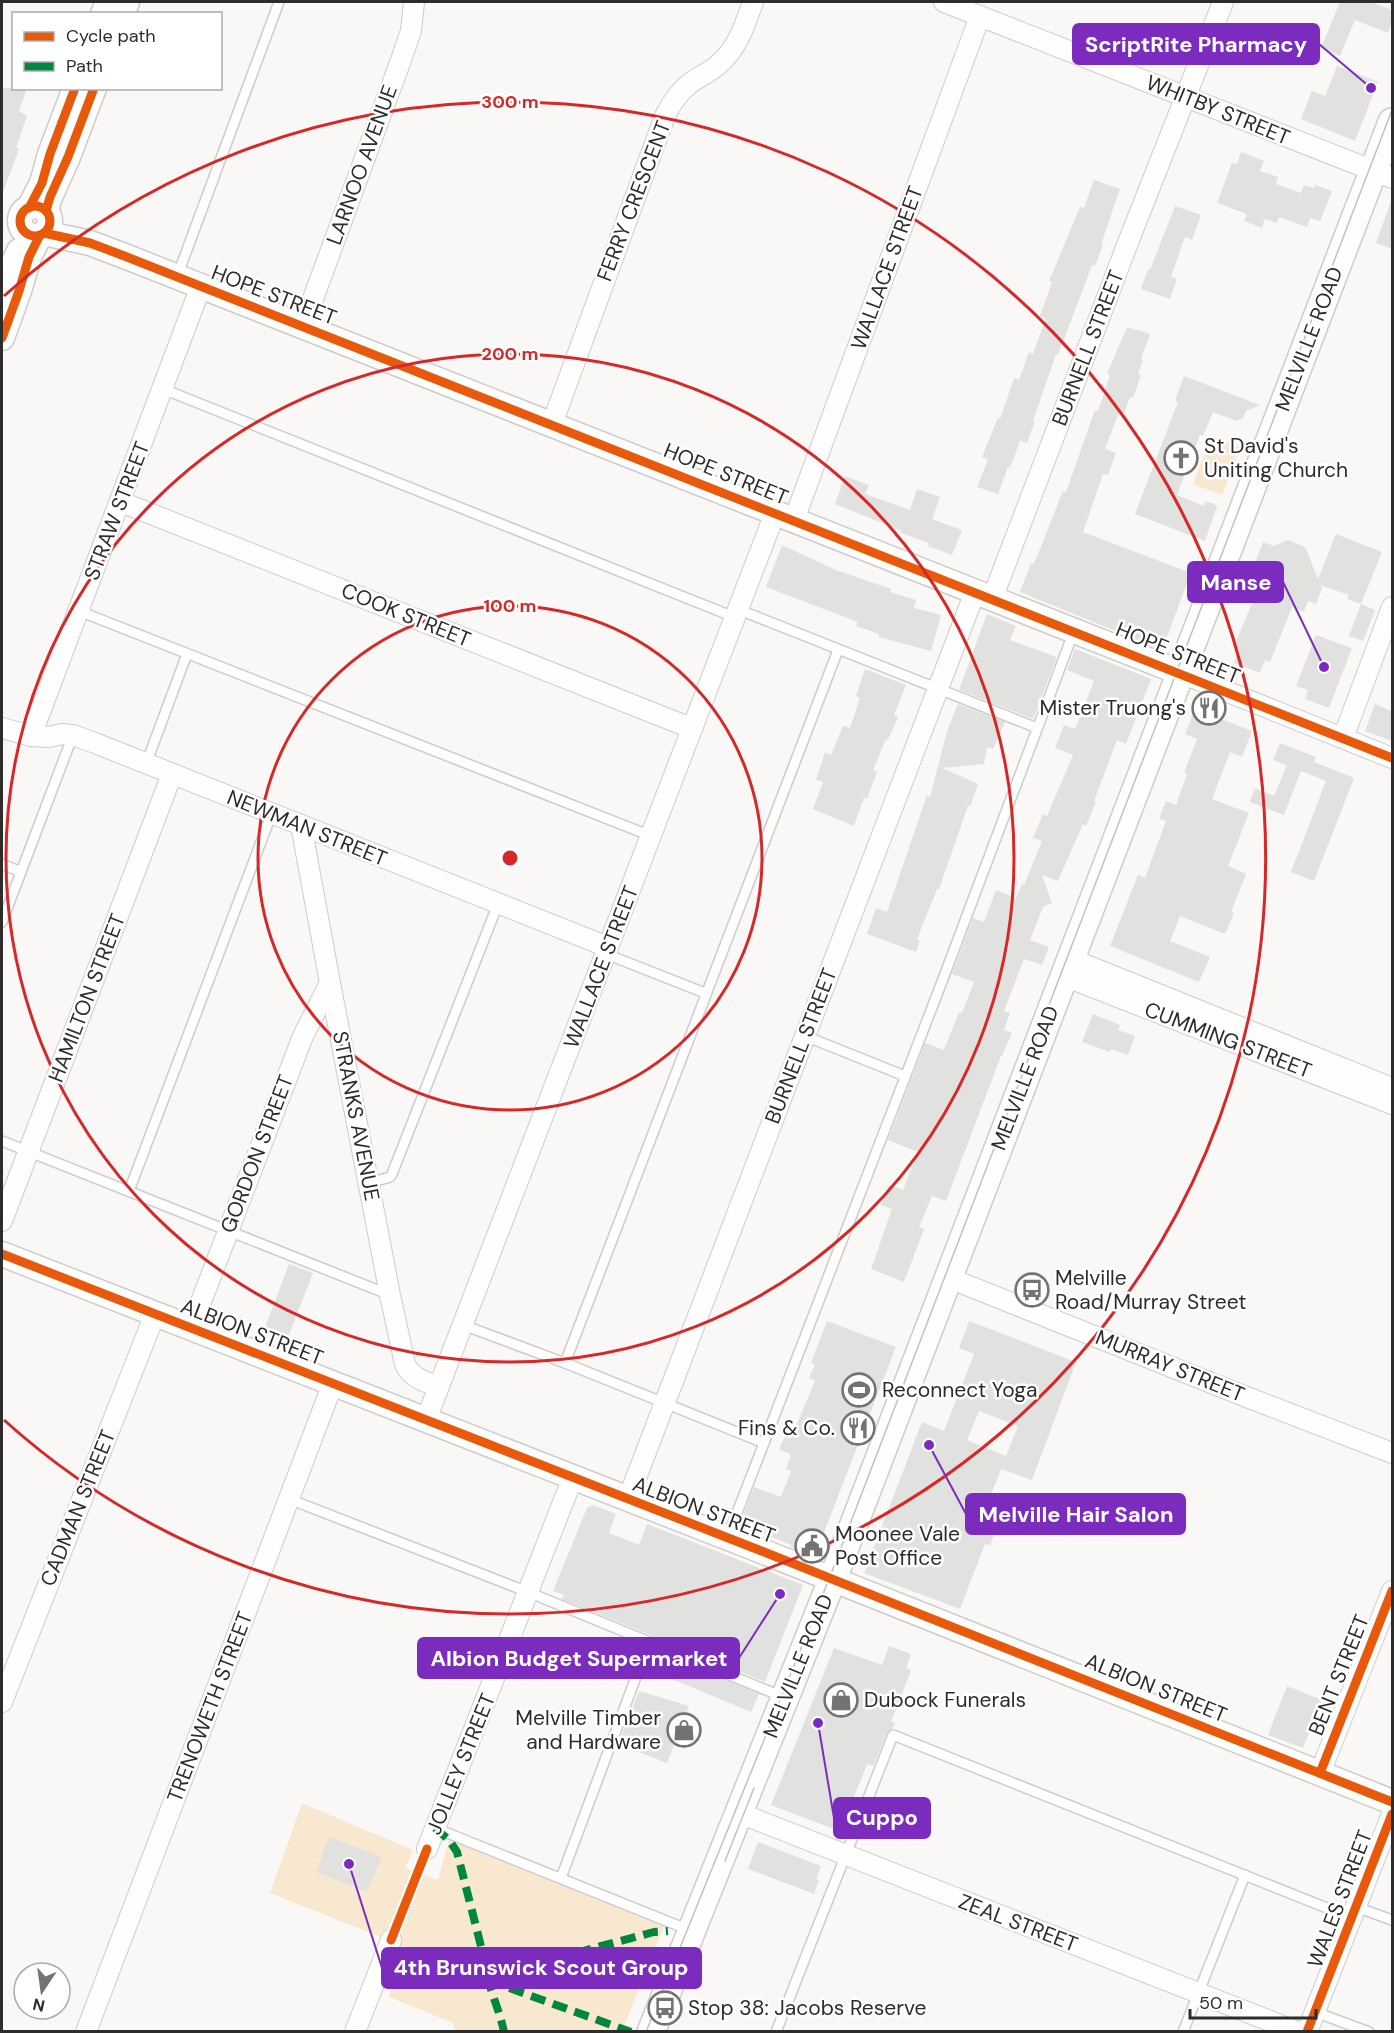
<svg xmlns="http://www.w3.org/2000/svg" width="1394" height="2033" viewBox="0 0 1394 2033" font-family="'DM Sans',sans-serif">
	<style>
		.green { fill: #f9e8d0 }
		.building { fill: #e1e1e0; fill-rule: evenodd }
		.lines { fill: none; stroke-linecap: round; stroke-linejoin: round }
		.service-casing { stroke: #cdcccb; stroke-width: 12 }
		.minor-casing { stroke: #cdcccb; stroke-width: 22 }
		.tertiary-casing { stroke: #cdcccb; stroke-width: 27 }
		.secondary-casing { stroke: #cdcccb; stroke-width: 30 }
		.service { stroke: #fefefe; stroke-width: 9 }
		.minor { stroke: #fefefe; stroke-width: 20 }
		.tertiary { stroke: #fefefe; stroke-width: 24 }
		.secondary { stroke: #fefefe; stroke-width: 27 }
		.tram { stroke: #c2c1c0; stroke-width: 1.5 }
		.quiet { stroke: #00873e; stroke-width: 8; stroke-dasharray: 15 8; stroke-linecap: butt }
		.cycleway-casing { stroke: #fff; stroke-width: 13 }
		.cycleway { stroke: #e8590c; stroke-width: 9 }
		.ring { fill: none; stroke: #d62828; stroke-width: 3 }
		.labels { text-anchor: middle; stroke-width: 5; stroke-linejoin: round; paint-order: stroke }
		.street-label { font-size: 21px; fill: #2d2c2a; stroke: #fff }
		.poi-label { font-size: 21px; fill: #2d2c2a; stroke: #fff; text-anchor: start }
		.centre { fill: #d62828; stroke: #fff; stroke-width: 3 }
		.ring-label { font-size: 18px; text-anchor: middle; font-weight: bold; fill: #d62828; stroke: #fff; stroke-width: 5; stroke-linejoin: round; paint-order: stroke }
		.leader { fill: none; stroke: #7b2cbf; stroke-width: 2 }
		.callout-dot { fill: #7b2cbf; stroke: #fff; stroke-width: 2 }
		.callout { fill: #7b2cbf; stroke: #7b2cbf; stroke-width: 2 }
		.callout-label { font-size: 22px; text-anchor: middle; font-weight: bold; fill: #fff }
	</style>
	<rect width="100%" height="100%" fill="#faf8f6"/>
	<g class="green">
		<polygon points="1211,436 1241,447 1222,495 1193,484"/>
		<polygon points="302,1803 413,1850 405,1868 438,1880 449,1840 481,1850 666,1922 622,2031 455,2031 453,2023 389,1997 398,1944 270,1893"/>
	</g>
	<g class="building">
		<polygon points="1340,2 1371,2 1392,10 1392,22 1388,33 1355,20 1340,56 1321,48"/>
		<polygon points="1337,66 1378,82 1355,141 1301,119 1312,91 1325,96"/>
		<polygon points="2,88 27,88 19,111 27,116 16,148 19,149 3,192 2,191"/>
		<polygon points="1241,152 1264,161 1260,171 1278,177 1276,184 1301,193 1304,185 1314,188 1315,185 1332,191 1320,221 1310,218 1307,227 1279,217 1277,223 1265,219 1262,228 1244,221 1247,214 1217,203 1232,163 1237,164"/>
		<polygon points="1094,180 1120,189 1101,244 1103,245 1095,266 1092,265 1058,355 1056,354 1033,421 1035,421 1027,443 1020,441 1010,468 1008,467 998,494 977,487 988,460 982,457 998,418 1000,419 1014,378 1019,380 1029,352 1033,354 1046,318 1040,316 1052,282 1049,281 1080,207 1084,208"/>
		<polygon points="1391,201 1392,202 1392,249 1376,243"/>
		<polygon points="1175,206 1201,215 1192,240 1185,237 1171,277 1177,279 1170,299 1141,289 1148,269 1150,270"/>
		<polygon points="1127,327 1150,334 1141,359 1143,360 1138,374 1141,375 1133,398 1130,397 1124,414 1119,412 1105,449 1116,453 1108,475 1103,474 1083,532 1191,573 1162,650 1020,592 1031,563 1034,564 1063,491 1066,492 1095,410 1098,411 1110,375 1107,374"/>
		<polygon points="1184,376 1260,405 1246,411 1243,418 1237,421 1213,412 1203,436 1200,435 1177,495 1204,506 1205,502 1213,503 1217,507 1205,541 1135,514 1178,402 1175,400"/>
		<polygon points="845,476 869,485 865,494 910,510 917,489 940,497 932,519 962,530 952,555 928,546 929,543 901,533 902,531 835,504"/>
		<polygon points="1336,534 1382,552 1361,604 1375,610 1363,641 1349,636 1361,604 1347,599 1349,595 1320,585 1322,588 1316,604 1308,601 1304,612 1292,607 1270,662 1265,660 1260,673 1234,663 1239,649 1234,647 1256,593 1245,589 1263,542 1274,546 1288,540 1305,547 1318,579"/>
		<polygon points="782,545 836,570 891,589 890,592 916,600 914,608 941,615 931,651 879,637 879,634 856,626 858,622 766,587"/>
		<polygon points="987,614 1016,626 1010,640 1057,657 1033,719 959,690"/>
		<polygon points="1316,635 1352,648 1329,708 1305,699 1308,690 1296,686"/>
		<polygon points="1075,649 1151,679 1126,744 1117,740 1094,801 1096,802 1086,826 1083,824 1058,881 1042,875 1052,903 1043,907 1030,940 1049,947 1042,965 1024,959 1004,1011 1010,1013 1004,1030 1012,1033 1002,1056 1001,1056 946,1201 932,1196 919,1227 924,1229 904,1282 871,1269 892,1209 881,1205 889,1185 903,1190 918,1152 888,1140 925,1043 944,1050 959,1012 962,1013 974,982 952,974 973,918 984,922 996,890 1016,898 1022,884 1024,885 1042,841 1033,838 1043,814 1047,816 1073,755 1055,748 1064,725 1075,729 1094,681 1067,670"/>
		<polygon points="865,669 906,685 894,715 898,717 888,740 886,739 873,770 877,772 867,799 864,798 854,826 813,809 823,782 816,780 825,752 831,755 843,726 850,728 860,698 856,696"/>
		<polygon points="1199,698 1223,708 1219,718 1252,731 1242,757 1230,752 1212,799 1249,813 1228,866 1246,874 1231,912 1234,913 1225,934 1180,916 1170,941 1210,957 1199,982 1110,946 1138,875 1145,878 1166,821 1159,819 1166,801 1176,805 1187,774 1184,773 1197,739 1185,734"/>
		<polygon points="958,704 1005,722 993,749 987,747 984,764 942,768 978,784 970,807 968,806 939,889 937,889 917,939 920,940 916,952 867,934 876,908 887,912 927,795 930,797 948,728"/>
		<polygon points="1375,704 1392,711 1392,741 1365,731"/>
		<polygon points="1280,743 1316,757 1314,762 1354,778 1314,881 1291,872 1326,781 1301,771 1284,815 1250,802 1255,788 1274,796 1287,765 1273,760"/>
		<polygon points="1093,1014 1120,1025 1118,1030 1135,1036 1128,1055 1111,1049 1110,1052 1082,1042"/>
		<polygon points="289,1264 313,1273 286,1342 263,1333"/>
		<polygon points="827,1321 896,1347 816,1553 811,1555 790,1547 791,1545 764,1534 765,1531 741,1521 754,1487 781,1497 791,1471 786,1469 791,1454 779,1450 785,1436 791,1438 815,1381 809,1378 815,1364 811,1363"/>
		<path d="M969,1321l107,41 -44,118 -31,-11 -12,31 2,1 -3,7 9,3 -5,11 6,2 -8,22 -5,-2 -25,65 -96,-36 58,-151 22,9 30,-77 -15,-6zM979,1411l39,15 -12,30 -39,-16z"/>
		<polygon points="593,1505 616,1514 609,1533 639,1545 647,1524 803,1585 765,1682 562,1599 564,1595 553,1591 587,1508"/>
		<polygon points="889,1646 911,1654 906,1668 911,1670 891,1722 895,1723 893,1728 887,1733 873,1766 867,1764 854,1797 861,1799 847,1834 771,1805 834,1648 882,1665"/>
		<polygon points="655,1651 759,1694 751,1712 648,1669"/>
		<polygon points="1287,1686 1322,1700 1303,1748 1268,1735"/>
		<polygon points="639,1691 689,1706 667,1763 618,1744"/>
		<polygon points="329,1837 382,1857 367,1892 316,1872"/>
		<polygon points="758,1842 821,1866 816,1879 819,1880 814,1894 748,1869"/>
	</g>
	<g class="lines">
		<defs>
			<g id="service">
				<polyline points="178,274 279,2"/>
				<polyline points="163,389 734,617"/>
				<polyline points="737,609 1037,728"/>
				<polyline points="79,611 651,836"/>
				<polyline points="146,764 187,654"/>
				<polyline points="2,864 21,872 2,922"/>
				<polyline points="21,872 73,735"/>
				<polyline points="606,954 705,993"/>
				<polyline points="805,1036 905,1076"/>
				<polyline points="2,1141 390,1295"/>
				<polyline points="369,1183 390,1177 392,1174 498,904"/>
				<polyline points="129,1191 272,813"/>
				<polyline points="463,1325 565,1363 764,1443 943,979 1074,631"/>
				<polyline points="565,1363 838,650"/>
				<polyline points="289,1499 528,1592 783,1697"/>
				<polyline points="728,1536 764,1443"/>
				<polyline points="435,1828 689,1930"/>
				<polyline points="561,1878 649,1642"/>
				<polyline points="1356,1907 1392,1920"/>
				<polyline points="1315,2012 1369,2032"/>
				<polyline points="776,2032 893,1735 1352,1918"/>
				<polyline points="1183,2032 1245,1875"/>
			</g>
			<g id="minor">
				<polyline points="944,2 1392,178"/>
				<polyline points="303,326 401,60 411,31 414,2"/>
				<path d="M552,424l113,-308c6,-12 12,-22 23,-31 9,-8 22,-12 31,-21 19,-16 26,-40 34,-62"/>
				<polyline points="121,502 691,728"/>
				<polyline points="794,520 980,16"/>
				<polyline points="992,599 1129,240 1223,2"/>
				<polyline points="1181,673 1392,758"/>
				<polyline points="2,728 31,736 49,737 62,734 73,735 95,743 608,947"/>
				<polyline points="31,736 201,286"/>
				<polyline points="1343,738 1392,607"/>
				<path d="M301,825l29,158 60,312 15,69c6,14 21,18 34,23"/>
				<polyline points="1071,959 1392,1088"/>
				<polyline points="1064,976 1392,1104"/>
				<polyline points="2,1221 172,774"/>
				<polyline points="949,1278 1244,1396 1392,1453"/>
				<polyline points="191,1328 303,1036 330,983"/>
				<polyline points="426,1420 775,513"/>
				<polyline points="628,1499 975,592"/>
				<polyline points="2,1702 155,1314"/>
				<polyline points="1320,1773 1392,1591"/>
				<polyline points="739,1813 1298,2032"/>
				<polyline points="427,1849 573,1477"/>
				<polyline points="86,2032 333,1383"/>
				<polyline points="355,2032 391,1940"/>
				<polyline points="1307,2032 1392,1814"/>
			</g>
			<g id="tertiary">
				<polyline points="103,14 108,2"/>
				<polyline points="122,14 127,2"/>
				<circle cx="35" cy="221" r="15"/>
				<polyline points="29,208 42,183 50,154 75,88"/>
				<polyline points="46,211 50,197 68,157 94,88"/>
				<polyline points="44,233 90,243 127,257 1181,673"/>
				<polyline points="2,287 19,251"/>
				<polyline points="2,338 19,291 29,257 40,235"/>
				<polyline points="2,1254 759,1550 1392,1802"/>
			</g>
			<polyline id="secondary" points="651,2032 841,1558 1392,122"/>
		</defs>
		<use href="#service" class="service-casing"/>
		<use href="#minor" class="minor-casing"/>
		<use href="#tertiary" class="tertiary-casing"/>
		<use href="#secondary" class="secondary-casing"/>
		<use href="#service" class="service"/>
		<use href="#minor" class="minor"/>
		<use href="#tertiary" class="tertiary"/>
		<use href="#secondary" class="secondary"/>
		<g class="tram">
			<polyline points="725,1861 754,1788"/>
			<polyline points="646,2032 829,1579 1392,110"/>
		</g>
		<g class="quiet">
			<path d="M435,1828l14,12 8,12 28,110c2,24 14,45 19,70"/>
			<polyline points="485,1962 579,1952 654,1932 668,1931"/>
			<polyline points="396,1976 415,1978 487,1980 631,2032"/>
		</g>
		<defs>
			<g id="cycleway">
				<circle cx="35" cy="221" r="15"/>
				<polyline points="29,208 42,183 50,154 75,88"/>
				<polyline points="46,211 50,197 68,157 94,88"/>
				<polyline points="44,233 90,243 127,257 1392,758"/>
				<polyline points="2,338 19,291 29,257 40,235"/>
				<polyline points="2,1254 759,1550 1392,1802"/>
				<polyline points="1320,1773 1392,1591"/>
				<polyline points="391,1940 427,1849"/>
				<polyline points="1307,2032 1392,1814"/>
			</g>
		</defs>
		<use href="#cycleway" class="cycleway-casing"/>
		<use href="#cycleway" class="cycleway"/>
	</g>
	<g class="ring">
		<circle cx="510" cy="858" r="252"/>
		<circle cx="510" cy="858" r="504"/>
		<path d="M4 296A756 756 0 1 1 4 1420"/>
	</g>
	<defs>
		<symbol id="church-ring" viewBox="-11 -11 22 22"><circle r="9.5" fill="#fff" stroke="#757371" stroke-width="1.5"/><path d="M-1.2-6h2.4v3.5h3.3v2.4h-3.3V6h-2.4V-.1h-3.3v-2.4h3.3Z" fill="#757371"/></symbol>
		<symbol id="restaurant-ring" viewBox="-11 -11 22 22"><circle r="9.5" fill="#fff" stroke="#757371" stroke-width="1.5"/><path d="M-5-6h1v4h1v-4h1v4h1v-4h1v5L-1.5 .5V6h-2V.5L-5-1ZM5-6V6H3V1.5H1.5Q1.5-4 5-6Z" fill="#757371"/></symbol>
		<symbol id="bus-ring" viewBox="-11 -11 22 22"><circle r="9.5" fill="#fff" stroke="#757371" stroke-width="1.5"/><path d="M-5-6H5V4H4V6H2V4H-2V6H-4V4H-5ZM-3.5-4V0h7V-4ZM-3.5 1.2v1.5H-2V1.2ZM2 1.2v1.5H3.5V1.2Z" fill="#757371"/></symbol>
		<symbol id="stadium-ring" viewBox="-11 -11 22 22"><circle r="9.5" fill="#fff" stroke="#757371" stroke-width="1.5"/><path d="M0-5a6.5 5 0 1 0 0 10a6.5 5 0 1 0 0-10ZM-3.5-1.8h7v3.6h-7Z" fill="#757371"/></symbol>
		<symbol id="civic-ring" viewBox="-11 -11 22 22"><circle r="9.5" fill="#fff" stroke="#757371" stroke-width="1.5"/><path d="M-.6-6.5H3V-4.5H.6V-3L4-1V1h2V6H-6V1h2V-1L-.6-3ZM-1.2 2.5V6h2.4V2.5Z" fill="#757371"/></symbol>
		<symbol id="shop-ring" viewBox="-11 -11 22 22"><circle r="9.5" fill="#fff" stroke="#757371" stroke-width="1.5"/><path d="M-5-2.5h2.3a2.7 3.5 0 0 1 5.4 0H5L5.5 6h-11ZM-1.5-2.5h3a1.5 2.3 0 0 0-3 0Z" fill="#757371"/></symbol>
	</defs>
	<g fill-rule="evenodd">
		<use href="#church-ring" x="1162" y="439" width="38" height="38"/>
		<use href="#restaurant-ring" x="1190" y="689" width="38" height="38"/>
		<use href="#bus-ring" x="1013" y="1271" width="38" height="38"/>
		<use href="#stadium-ring" x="840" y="1371" width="38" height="38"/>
		<use href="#restaurant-ring" x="839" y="1409" width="38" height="38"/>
		<use href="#civic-ring" x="793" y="1527" width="38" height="38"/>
		<use href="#shop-ring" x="822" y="1681" width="38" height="38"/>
		<use href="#shop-ring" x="665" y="1711" width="38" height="38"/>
		<use href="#bus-ring" x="646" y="1989" width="38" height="38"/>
	</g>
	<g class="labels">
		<g class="street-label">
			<text transform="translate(1218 110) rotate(22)" y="7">WHITBY STREET</text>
			<text transform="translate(362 165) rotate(-70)" y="7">LARNOO AVENUE</text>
			<text transform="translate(634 201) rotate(-69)" y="7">FERRY CRESCENT</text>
			<text transform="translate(887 268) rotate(-70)" y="7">WALLACE STREET</text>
			<text transform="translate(274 295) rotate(21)" y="7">HOPE STREET</text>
			<text transform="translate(1309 339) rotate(-69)" y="7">MELVILLE ROAD</text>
			<text transform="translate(1088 348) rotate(-69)" y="7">BURNELL STREET</text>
			<text transform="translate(726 474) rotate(22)" y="7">HOPE STREET</text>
			<text transform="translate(117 511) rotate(-69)" y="7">STRAW STREET</text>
			<text transform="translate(406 615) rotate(22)" y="7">COOK STREET</text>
			<text transform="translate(1178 653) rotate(22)" y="7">HOPE STREET</text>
			<text transform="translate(307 828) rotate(22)" y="7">NEWMAN STREET</text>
			<text transform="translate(601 967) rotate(-69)" y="7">WALLACE STREET</text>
			<text transform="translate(87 998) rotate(-69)" y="7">HAMILTON STREET</text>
			<text transform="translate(1228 1040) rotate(21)" y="7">CUMMING STREET</text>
			<text transform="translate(801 1046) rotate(-69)" y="7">BURNELL STREET</text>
			<text transform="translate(1025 1078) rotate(-69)" y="7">MELVILLE ROAD</text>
			<text transform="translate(356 1116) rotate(79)" y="7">STRANKS AVENUE</text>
			<text transform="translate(257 1154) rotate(-69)" y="7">GORDON STREET</text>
			<text transform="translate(252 1332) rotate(21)" y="7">ALBION STREET</text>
			<text transform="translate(1170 1366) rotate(22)" y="7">MURRAY STREET</text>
			<text transform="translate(78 1508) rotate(-68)" y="7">CADMAN STREET</text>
			<text transform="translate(704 1510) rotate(21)" y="7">ALBION STREET</text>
			<text transform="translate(798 1666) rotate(-68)" y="7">MELVILLE ROAD</text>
			<text transform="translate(1339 1675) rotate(-68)" y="7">BENT STREET</text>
			<text transform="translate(1156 1688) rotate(22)" y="7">ALBION STREET</text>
			<text transform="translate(210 1707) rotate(-69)" y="7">TRENOWETH STREET</text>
			<text transform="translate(461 1764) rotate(-68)" y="7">JOLLEY STREET</text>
			<text transform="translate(1340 1899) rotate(-69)" y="7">WALES STREET</text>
			<text transform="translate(1018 1923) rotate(21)" y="7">ZEAL STREET</text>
		</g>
		<g class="poi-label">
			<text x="1204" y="453">St David's<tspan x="1204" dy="24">Uniting Church</tspan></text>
			<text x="1186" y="715" text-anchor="end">Mister Truong's</text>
			<text x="1055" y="1285">Melville<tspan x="1055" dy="24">Road/Murray Street</tspan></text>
			<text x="882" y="1397">Reconnect Yoga</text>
			<text x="835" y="1435" text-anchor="end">Fins &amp; Co.</text>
			<text x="835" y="1541">Moonee Vale<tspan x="835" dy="24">Post Office</tspan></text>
			<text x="864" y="1707">Dubock Funerals</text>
			<text x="661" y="1725" text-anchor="end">Melville Timber<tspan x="661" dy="24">and Hardware</tspan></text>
			<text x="688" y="2015">Stop 38: Jacobs Reserve</text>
		</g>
	</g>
	<circle cx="510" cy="858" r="9" class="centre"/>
	<g class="ring-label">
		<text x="510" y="108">300 m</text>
		<text x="510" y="360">200 m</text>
		<text x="510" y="612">100 m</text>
	</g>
	<path class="leader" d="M1371 88L1319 44M1324 667L1283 582M929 1445L966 1514M780 1594L739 1658M818 1723L834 1818M349 1864L382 1968"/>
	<g class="callout-dot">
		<circle cx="1371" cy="88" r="6"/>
		<circle cx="1324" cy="667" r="6"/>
		<circle cx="929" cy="1445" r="6"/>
		<circle cx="780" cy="1594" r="6"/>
		<circle cx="818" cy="1723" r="6"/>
		<circle cx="349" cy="1864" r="6"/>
	</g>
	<g class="callout">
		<rect x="1073" y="24" width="246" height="40" rx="6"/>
		<rect x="1188" y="562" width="95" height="40" rx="6"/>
		<rect x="966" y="1494" width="219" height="40" rx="6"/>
		<rect x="418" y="1638" width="321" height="40" rx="6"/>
		<rect x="834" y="1798" width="96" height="40" rx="6"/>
		<rect x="382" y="1948" width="319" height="40" rx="6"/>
	</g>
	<g class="callout-label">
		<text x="1196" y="52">ScriptRite Pharmacy</text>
		<text x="1236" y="590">Manse</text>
		<text x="1076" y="1522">Melville Hair Salon</text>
		<text x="579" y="1666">Albion Budget Supermarket</text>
		<text x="882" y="1825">Cuppo</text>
		<text x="541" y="1975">4th Brunswick Scout Group</text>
	</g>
	<rect width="1394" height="2033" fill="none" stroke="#2d2c2a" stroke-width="6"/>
	<rect x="12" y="12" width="210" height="78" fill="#ffffff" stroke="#ababaa" stroke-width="1.5"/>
	<rect x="24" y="32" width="30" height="9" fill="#e8590c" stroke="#ababaa" stroke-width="1.5"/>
	<text x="66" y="42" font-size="18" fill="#2d2c2a">Cycle path</text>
	<rect x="24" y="62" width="30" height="9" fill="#00873e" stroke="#ababaa" stroke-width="1.5"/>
	<text x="66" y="72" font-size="18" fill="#2d2c2a">Path</text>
	<g transform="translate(42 1991) rotate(193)"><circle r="28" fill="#ffffff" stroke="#ababaa" stroke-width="1.5"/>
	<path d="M0-4.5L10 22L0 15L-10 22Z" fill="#757371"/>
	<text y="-9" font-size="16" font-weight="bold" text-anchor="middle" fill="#2d2c2a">N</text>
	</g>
	<path d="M1190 2009v9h126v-9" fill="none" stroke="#2d2c2a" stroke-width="3"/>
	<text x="1199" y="2009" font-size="18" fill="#2d2c2a" stroke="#ffffff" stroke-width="4.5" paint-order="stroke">50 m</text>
</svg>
